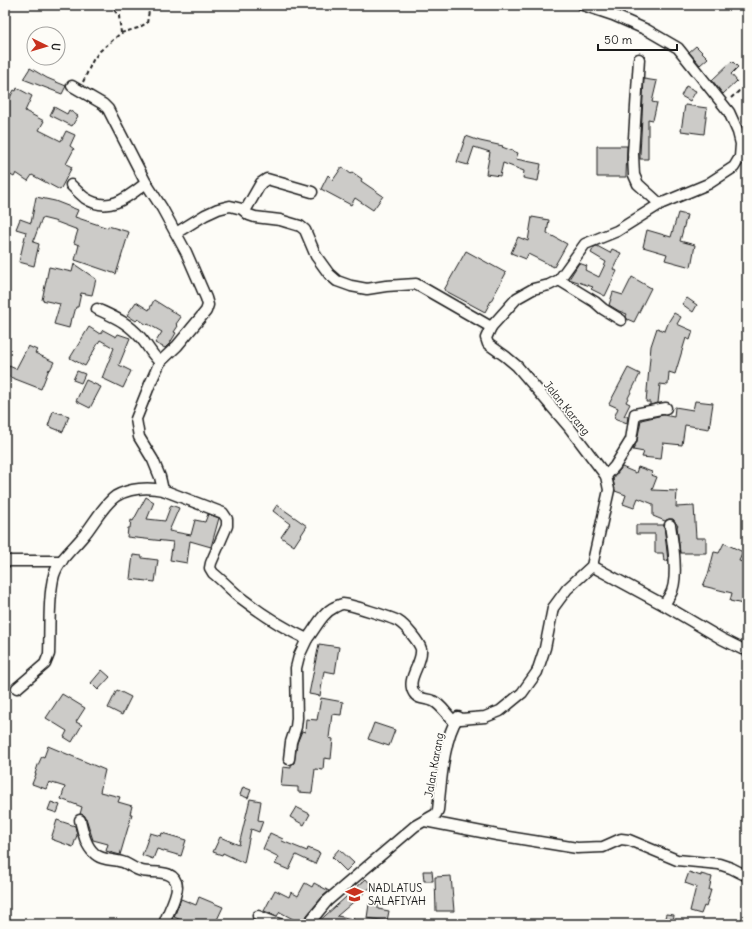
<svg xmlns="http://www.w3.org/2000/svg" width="752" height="929" viewBox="0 0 752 929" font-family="Delius,sans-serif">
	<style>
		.building { fill: #cccbc8; stroke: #1c1c1c }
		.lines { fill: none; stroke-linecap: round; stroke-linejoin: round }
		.minor-casing { stroke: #1c1c1c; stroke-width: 13 }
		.path { stroke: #1c1c1c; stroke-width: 2; stroke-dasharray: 4 3; stroke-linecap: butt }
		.minor { stroke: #fdfcf7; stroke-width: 10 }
		.labels { text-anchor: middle; stroke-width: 3.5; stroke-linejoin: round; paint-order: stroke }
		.street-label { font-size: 11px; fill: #1c1c1c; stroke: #fdfcf7 }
		.poi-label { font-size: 11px; fill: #1c1c1c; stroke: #fdfcf7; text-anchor: start }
	</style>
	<rect width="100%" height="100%" fill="#fdfcf7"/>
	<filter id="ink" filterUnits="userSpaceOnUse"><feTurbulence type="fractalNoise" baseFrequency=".025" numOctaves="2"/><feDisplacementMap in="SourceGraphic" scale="8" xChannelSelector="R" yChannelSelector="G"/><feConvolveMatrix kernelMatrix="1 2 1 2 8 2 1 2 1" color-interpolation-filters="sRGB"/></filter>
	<g filter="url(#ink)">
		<g class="building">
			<polygon points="696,46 708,58 700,65 689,52"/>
			<polygon points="732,61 738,67 731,74 737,81 723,94 712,80"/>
			<polygon points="30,68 47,78 66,86 62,94 23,79"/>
			<polygon points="644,79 657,81 652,102 657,103 653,120 648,119 648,159 640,159 640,154"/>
			<polygon points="686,86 696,91 690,101 681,96"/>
			<polygon points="17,88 32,96 25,111 44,121 39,130 61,141 66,131 75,135 70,146 74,149 66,164 72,167 60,190 32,175 28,181 16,173 14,177 5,172 5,107 14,90 16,91"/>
			<polygon points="685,105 707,108 704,134 681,131"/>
			<polygon points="54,107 67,114 69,110 78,116 72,126 50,115"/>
			<polygon points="466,136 480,141 503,146 502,147 518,153 516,159 541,164 538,181 523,178 524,171 503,163 500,176 486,174 490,152 474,147 468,165 457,162"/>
			<polygon points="597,146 627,146 626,177 597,177"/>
			<polygon points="342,167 351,174 352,172 362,179 361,181 383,196 373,210 355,198 351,205 321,189 328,175 333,180"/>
			<polygon points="36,197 55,201 78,210 75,217 108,228 108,226 129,232 116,274 75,260 79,245 74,243 78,230 54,221 42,218 33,242 39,244 34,266 19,262 26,232 16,229 20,219 31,223"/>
			<polygon points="678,213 687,215 680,241 695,245 691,267 665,260 667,254 643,247 647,230 671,237"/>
			<polygon points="532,217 549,220 547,233 567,244 554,267 528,254 526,259 511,253 518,237 528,241"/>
			<polygon points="597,246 610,253 612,249 621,253 613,269 617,271 605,296 591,289 593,287 569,279 579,263 587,266 585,270 599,277 606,262 591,253 594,247"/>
			<polygon points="466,251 506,273 485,312 444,290"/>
			<polygon points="74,264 96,279 92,295 81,293 78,307 76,307 73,318 71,318 69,328 54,324 60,304 42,300 49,267 72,272"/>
			<polygon points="632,277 651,288 634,322 627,319 626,316 627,314 619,311 609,305 613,292 623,295"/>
			<polygon points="687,298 697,305 693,312 682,304"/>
			<polygon points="154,300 181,317 176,324 178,326 174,332 176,333 170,343 165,348 155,343 162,332 148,324 147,325 138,319 136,321 127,315 136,302 149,310"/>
			<polygon points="674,313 681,317 677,324 693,331 690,340 686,338 675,374 669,372 668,385 660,384 658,403 650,405 650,402 646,402 651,346 657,328 665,331 669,321"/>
			<polygon points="89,327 100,334 103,330 116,337 118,334 130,338 119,365 131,371 123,388 102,378 114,348 100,340 85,366 70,358"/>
			<polygon points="28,346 37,350 35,353 54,362 50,370 49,369 41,389 5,375 9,366 16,369"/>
			<polygon points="628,368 640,374 626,402 630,404 624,416 628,416 627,423 614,418 618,408 609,404"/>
			<polygon points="77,371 85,374 81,383 73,380"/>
			<polygon points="86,380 101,387 90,408 76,401"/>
			<polygon points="695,401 713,403 709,429 685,425 682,445 663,443 661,459 642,457 644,452 633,450 637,441 641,420 663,415 674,417 675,407 693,410"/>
			<polygon points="53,411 69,416 63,432 48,426"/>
			<polygon points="622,467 636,473 638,467 652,472 651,475 657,477 652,490 677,491 676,507 694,506 696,538 706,538 706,553 680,553 677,526 678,526 673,519 669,519 665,521 653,516 653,504 638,498 634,508 623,504 626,495 615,491 613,479"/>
			<polygon points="146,497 154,502 147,519 165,521 171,505 179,508 169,531 191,535 195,520 205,522 208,514 219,518 211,547 190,541 187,563 170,560 173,542 127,537 128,528 130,528 131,520 133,521"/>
			<polygon points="277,505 307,526 294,546 281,537 290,524 273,511"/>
			<polygon points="636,525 664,525 668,561 664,561 663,553 655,553 655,534 636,534"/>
			<polygon points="724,543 743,552 739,561 747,563 747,605 730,601 732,593 703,586 709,572 714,552 719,553"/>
			<polygon points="133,555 142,556 142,558 158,560 155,582 130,579"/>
			<polygon points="319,644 339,647 335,673 324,671 320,696 309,694"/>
			<polygon points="102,670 110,677 98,690 91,683"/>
			<polygon points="117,690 131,697 122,715 108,708"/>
			<polygon points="62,694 85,708 76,722 82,725 72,742 64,737 67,731 46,718"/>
			<polygon points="321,698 343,702 341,715 332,714 329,738 333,739 331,759 324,758 323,770 315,769 312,793 298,792 298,787 281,786 283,767 291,768 291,765 294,763 297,743 302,731 305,732 306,719 317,720"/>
			<polygon points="374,723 395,730 389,746 368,739"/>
			<polygon points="48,746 105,770 100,792 120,797 118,802 132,806 130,814 132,814 120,855 106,851 108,844 93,840 86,818 84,815 80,814 82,807 61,799 65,787 49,782 46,789 32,784 36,774 35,774 38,765 42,756 44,757"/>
			<polygon points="243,787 251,790 248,798 240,795"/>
			<polygon points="250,799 261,801 258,820 263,821 259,832 251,829 244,863 223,853 222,855 213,852 220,837 239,845"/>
			<polygon points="51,802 60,805 57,813 48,810"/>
			<polygon points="296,807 310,814 304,825 290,817"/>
			<polygon points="57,820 75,826 77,835 73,847 51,839"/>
			<polygon points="150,833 161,836 162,833 186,840 181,856 157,849 153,859 142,855"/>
			<polygon points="270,833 283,839 282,841 307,851 308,848 320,853 315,864 296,855 289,870 275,864 279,857 263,849"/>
			<polygon points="339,849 354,863 346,871 332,857"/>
			<polygon points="423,871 432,871 433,881 424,881"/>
			<polygon points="689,872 701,876 701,874 712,877 709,890 711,890 706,907 704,906 701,914 690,911 696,887 685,883"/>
			<polygon points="451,876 454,911 436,911 435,877"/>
			<polygon points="366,879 372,886 337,916 354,919 354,924 316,924"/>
			<polygon points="305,883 312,887 314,883 329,891 322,897 303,920 302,924 280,912 277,916 264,911 275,890 289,897 291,892 298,896"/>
			<polygon points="199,897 223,907 215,924 190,924 174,917 181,899 196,905"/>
			<polygon points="369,904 378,905 378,909 389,911 387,921 367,918"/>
			<polygon points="666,914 674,915 673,924 664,922"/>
		</g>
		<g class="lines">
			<defs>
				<g id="minor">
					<polyline points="639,59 633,154 634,175 638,184 660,204"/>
					<polyline points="72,86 103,104 108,109 146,183 162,208 186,252 206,298 208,305 206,311 177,346 160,362 150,384 136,419 139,437 153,460 160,477 163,490"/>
					<path d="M71,185c4,4 9,9 14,13 24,16 43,-1 61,-15"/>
					<polyline points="245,211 261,183 267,179 312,192"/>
					<polyline points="176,233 205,215 218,209 230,206 242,209 249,215 255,217 280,220 300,226 305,230 316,256 329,274 337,281 351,286 367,289 386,286 416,284 491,327"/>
					<polyline points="559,280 595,302 603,309 621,320"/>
					<path d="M97,309c19,9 30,13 44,29 7,8 11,17 19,24"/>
					<polyline points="606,476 615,466 631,440 635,414 666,408"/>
					<polyline points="5,561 62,561"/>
					<polyline points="592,566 664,605 722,639 742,649"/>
					<path d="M664,605c2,-4 6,-9 8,-14 6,-17 1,-47 -2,-66"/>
					<path d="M17,688l28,-24 4,-10c1,-22 -1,-58 5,-79 5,-16 21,-28 31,-41 9,-11 19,-30 31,-38 14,-8 32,-9 47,-6l60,23 4,6v7l-16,37 -1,5 3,5c10,8 18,17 28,25 21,16 42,30 66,41 9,-11 15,-26 28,-32 2,-1 6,-3 8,-3 6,0 50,14 55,17 7,4 21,21 23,28 2,15 -16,30 -7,44 4,7 13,5 19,8 9,4 14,15 22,21"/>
					<polyline points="289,759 291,742 296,727 297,718 296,668 299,656 307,639"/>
					<path d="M80,820c3,11 5,25 14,33 7,8 22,6 31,10 6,3 11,7 17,8 11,3 34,-3 35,16 0,10 -10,27 -13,37"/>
					<polyline points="425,821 497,835 577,848 603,847 621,839 629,840 677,860 719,864 731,868 747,876"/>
					<polyline points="258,916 279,924"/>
					<path d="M308,924l19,-23 88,-75 21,-12 2,-4c3,-26 5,-71 20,-93l3,2 24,-2 15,-6 22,-18 15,-21 8,-24 8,-40 14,-19 25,-23 17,-76 -3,-14 -37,-49 -52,-61 -12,-10 -17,-12 -2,-6 5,-11 26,-29 16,-9 16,-4 10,-5 26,-36 32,-13 43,-27 48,-20 26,-17 6,-10 1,-13 -3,-12 -9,-20 -51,-64 -31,-18 -34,-15 -30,-10"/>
				</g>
			</defs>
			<use href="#minor" class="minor-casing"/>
			<g class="path">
				<polyline points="121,33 138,28 147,23 150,5"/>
				<polyline points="83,82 93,60 100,51 121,33 119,16 110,5"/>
				<polyline points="731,98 739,91 747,89"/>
			</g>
			<use href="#minor" class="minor"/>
		</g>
	</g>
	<defs>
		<symbol id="school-bare" viewBox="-9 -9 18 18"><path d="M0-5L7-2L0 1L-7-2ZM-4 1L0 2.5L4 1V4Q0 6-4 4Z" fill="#c8321e" stroke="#fdfcf7" stroke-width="2.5" paint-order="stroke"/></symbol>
	</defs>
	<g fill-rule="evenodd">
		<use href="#school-bare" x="342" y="882" width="25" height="25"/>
	</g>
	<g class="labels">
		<g class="street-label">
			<text transform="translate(567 408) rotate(51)" y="4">Jalan Karang</text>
			<text transform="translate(434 765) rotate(-80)" y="4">Jalan Karang</text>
		</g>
		<g class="poi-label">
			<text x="368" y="892">NADLATUS<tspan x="368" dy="13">SALAFIYAH</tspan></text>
		</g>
	</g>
	<rect width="752" height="929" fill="none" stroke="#fdfcf7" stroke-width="20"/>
	<rect x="10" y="10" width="732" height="909" fill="none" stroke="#1c1c1c" stroke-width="1.5" filter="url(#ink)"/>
	<g transform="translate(46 46) rotate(95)"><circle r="19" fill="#fdfcf7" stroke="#a3a29f"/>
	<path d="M0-3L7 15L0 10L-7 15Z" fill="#c8321e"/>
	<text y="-6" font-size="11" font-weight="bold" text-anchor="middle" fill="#1c1c1c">U</text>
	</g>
	<path d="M598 44v6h79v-6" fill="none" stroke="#1c1c1c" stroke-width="2"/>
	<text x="604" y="44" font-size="12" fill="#1c1c1c" stroke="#fdfcf7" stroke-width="3" paint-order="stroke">50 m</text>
</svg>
